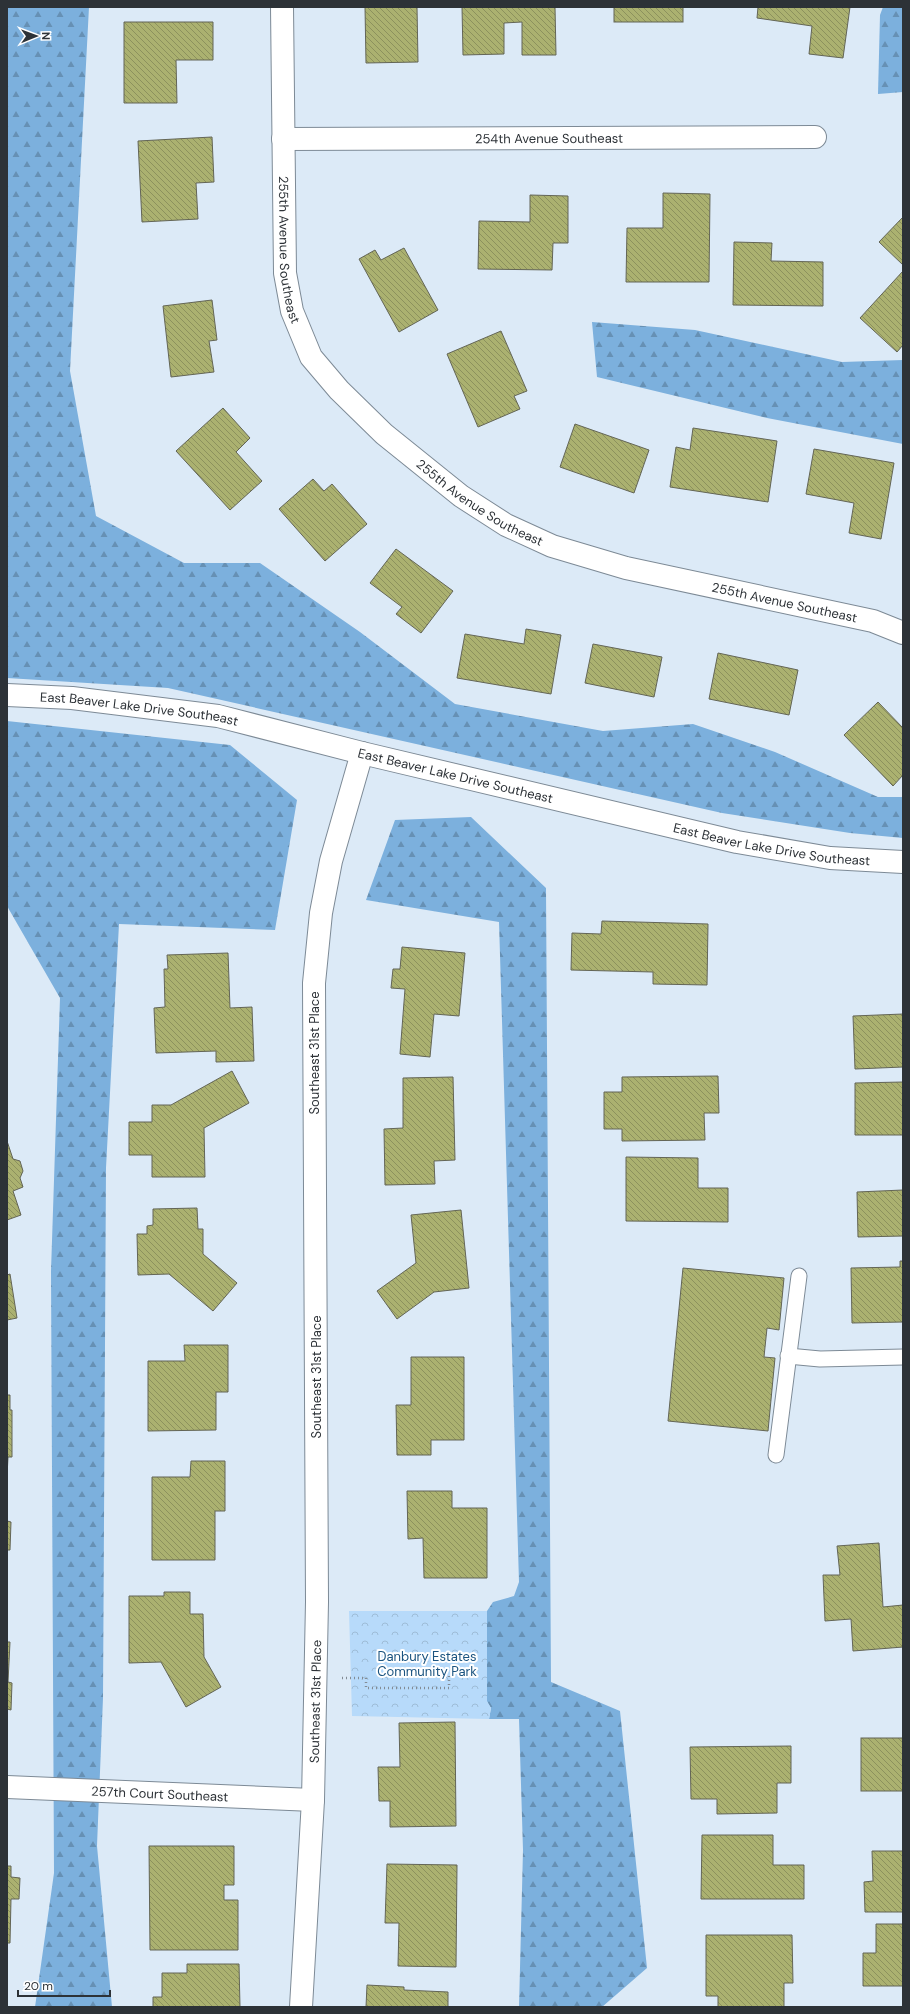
<svg xmlns="http://www.w3.org/2000/svg" width="910" height="2014" viewBox="0 0 910 2014" font-family="'DM Sans',sans-serif">
	<style>
		.forest { fill: url(#forest-firs) }
		.park { fill: url(#park-crowns) }
		.building { fill: url(#building-back-hatch); stroke: #636556 }
		.lines { fill: none; stroke-linecap: round; stroke-linejoin: round }
		.lane-casing { stroke: #7d8a96; stroke-width: 17 }
		.street-casing { stroke: #7d8a96; stroke-width: 24 }
		.secondary-casing { stroke: #7d8a96; stroke-width: 24 }
		.path { stroke: #838c95; stroke-width: 2.5; stroke-dasharray: 1 3; stroke-linecap: butt }
		.lane { stroke: #fff; stroke-width: 15 }
		.street { stroke: #fff; stroke-width: 22 }
		.secondary { stroke: #fff; stroke-width: 22 }
		.labels { text-anchor: middle; stroke-width: 4; stroke-linejoin: round; paint-order: stroke }
		.street-label { font-size: 13px; fill: #2d3237; stroke: #fff }
		.park-label { font-size: 13px; fill: #1a537f; stroke: #fff }
	</style>
	<defs>
		<pattern id="forest-firs" width="22" height="20" patternUnits="userSpaceOnUse"><rect width="22" height="20" fill="#7cb0dd"/><path d="M5 1l3.5 6h-7zM16 11l3.5 6h-7z" fill="#6690b4"/></pattern>
		<pattern id="park-crowns" width="20" height="18" patternUnits="userSpaceOnUse"><rect width="20" height="18" fill="#b7dafa"/><path d="M2 6a3 3 0 1 1 6 0M12 15a3 3 0 1 1 6 0" fill="none" stroke="#9ebcd7"/></pattern>
		<pattern id="building-back-hatch" width="6" height="6" patternUnits="userSpaceOnUse"><rect width="6" height="6" fill="#abb170"/><path d="M-1 5l2 2M0 0l6 6M5-1l2 2" fill="none" stroke="#8c915d"/></pattern>
	</defs>
	<rect width="100%" height="100%" fill="#dceaf7"/>
	<g class="forest">
		<polygon points="7,7 89,7 70,371 96,516 184,563 260,563 360,632 455,704 603,731 693,724 775,752 878,797 903,797 903,838 850,833 722,813 168,688 7,678"/>
		<polygon points="883,7 903,7 903,92 878,94 880,15"/>
		<polygon points="592,322 695,330 842,362 903,360 903,444 767,418 597,377"/>
		<polygon points="7,721 230,745 297,800 275,930 119,924 106,1168 103,1698 97,1846 112,2007 35,2007 54,1873 51,1271 60,998 7,906"/>
		<polygon points="471,817 546,888 551,1682 620,1711 647,1968 602,2007 519,2007 523,1850 519,1719 489,1719 491,1708 487,1702 487,1611 493,1602 514,1596 519,1582 499,922 366,900 395,820"/>
	</g>
	<polygon class="park" points="349,1611 487,1611 487,1701 491,1708 489,1719 352,1716"/>
	<g class="building">
		<polygon points="365,7 417,7 418,62 366,63"/>
		<polygon points="462,7 555,7 556,55 522,55 522,22 504,23 504,54 463,55"/>
		<rect x="614" y="7" width="69" height="15"/>
		<polygon points="758,7 850,7 843,58 809,54 812,26 757,18"/>
		<polygon points="124,22 213,22 213,60 176,60 177,103 124,103"/>
		<polygon points="212,137 214,182 196,183 198,219 142,222 138,141"/>
		<polygon points="663,193 710,194 709,282 626,282 627,228 663,228"/>
		<polygon points="530,195 568,196 568,243 553,243 552,270 478,269 479,221 530,222"/>
		<polygon points="903,217 903,265 879,242"/>
		<polygon points="734,242 772,243 771,261 823,262 823,306 733,305"/>
		<polygon points="404,248 438,310 399,332 359,259 375,250 381,260"/>
		<polygon points="903,271 903,345 897,352 860,318"/>
		<polygon points="212,300 217,340 209,341 214,372 171,377 163,306"/>
		<polygon points="501,331 527,391 514,396 520,409 478,427 447,354"/>
		<polygon points="223,408 250,438 236,452 262,481 230,510 176,451"/>
		<polygon points="575,424 649,450 634,493 560,467"/>
		<polygon points="693,428 777,441 768,502 670,487 676,447 690,450"/>
		<polygon points="814,449 894,463 881,539 849,533 854,503 806,494"/>
		<polygon points="313,479 324,491 332,484 367,524 325,561 279,509"/>
		<polygon points="396,549 453,591 421,633 396,614 402,607 370,583"/>
		<polygon points="526,629 561,635 551,694 457,678 465,634 524,644"/>
		<polygon points="593,644 662,657 654,697 585,683"/>
		<polygon points="718,653 798,670 789,715 709,699"/>
		<polygon points="878,702 903,728 903,775 893,786 844,735"/>
		<polygon points="602,921 708,924 707,985 653,984 653,972 571,970 572,933 601,934"/>
		<polygon points="402,947 465,953 459,1016 434,1014 430,1057 400,1054 405,989 391,988 393,969 400,969"/>
		<polygon points="228,953 230,1008 252,1007 254,1061 216,1062 216,1051 156,1053 154,1008 165,1007 164,969 168,969 167,955"/>
		<polygon points="903,1014 903,1067 855,1069 853,1016"/>
		<polygon points="232,1071 249,1103 204,1128 205,1177 152,1177 152,1155 129,1155 129,1122 152,1122 152,1105 171,1105"/>
		<polygon points="718,1076 719,1113 704,1113 705,1140 622,1141 622,1129 604,1129 604,1092 622,1092 622,1077"/>
		<polygon points="453,1077 455,1160 434,1161 435,1184 385,1185 384,1129 403,1128 403,1078"/>
		<polygon points="903,1082 903,1135 855,1135 855,1083"/>
		<polygon points="7,1141 13,1159 20,1161 23,1171 20,1178 23,1187 13,1191 21,1215 7,1220"/>
		<polygon points="626,1157 698,1158 698,1188 728,1188 728,1222 626,1221"/>
		<polygon points="903,1190 903,1236 858,1237 857,1192"/>
		<polygon points="197,1208 198,1229 203,1229 203,1254 237,1283 213,1311 169,1274 138,1275 137,1234 147,1234 147,1226 153,1225 153,1209"/>
		<polygon points="461,1210 469,1288 434,1292 397,1319 377,1291 416,1263 411,1215"/>
		<polygon points="900,1261 903,1261 903,1322 852,1323 851,1268 900,1267"/>
		<polygon points="683,1268 784,1278 779,1330 767,1328 764,1357 775,1358 768,1431 668,1421"/>
		<polygon points="10,1274 17,1318 7,1320 7,1275"/>
		<polygon points="184,1345 228,1345 228,1392 216,1392 216,1430 148,1431 148,1361 185,1361"/>
		<polygon points="411,1357 464,1357 464,1440 431,1440 431,1455 397,1455 396,1405 411,1405"/>
		<polygon points="7,1395 10,1395 10,1410 12,1410 12,1457 8,1457 7,1476"/>
		<polygon points="191,1461 225,1461 225,1511 215,1511 215,1560 152,1560 152,1477 190,1477"/>
		<polygon points="407,1491 452,1491 452,1508 487,1508 487,1578 424,1578 423,1538 408,1539"/>
		<polygon points="7,1521 11,1522 10,1550 7,1550"/>
		<polygon points="879,1543 883,1607 903,1605 903,1647 853,1651 851,1619 825,1621 823,1575 840,1575 837,1546"/>
		<polygon points="164,1592 190,1592 190,1614 203,1614 204,1657 221,1687 186,1707 161,1662 129,1663 129,1596 164,1596"/>
		<polygon points="7,1642 10,1642 8,1682 12,1683 11,1710 7,1709"/>
		<polygon points="455,1722 456,1826 390,1827 390,1801 379,1801 378,1767 400,1767 399,1723"/>
		<rect x="861" y="1738" width="42" height="53"/>
		<polygon points="791,1746 791,1783 777,1783 777,1813 717,1814 717,1799 691,1799 690,1747"/>
		<polygon points="702,1835 773,1835 773,1865 804,1865 804,1899 701,1899"/>
		<polygon points="149,1846 234,1846 234,1885 224,1885 224,1900 238,1900 238,1950 150,1950"/>
		<polygon points="872,1851 903,1851 903,1912 865,1912 864,1882 873,1881"/>
		<polygon points="387,1864 457,1865 456,1967 398,1966 399,1923 385,1923"/>
		<polygon points="7,1866 11,1866 11,1877 20,1878 19,1899 11,1899 10,1943 7,1943"/>
		<polygon points="876,1924 903,1924 903,1986 863,1986 863,1953 876,1953"/>
		<polygon points="706,1935 792,1935 793,1983 784,1983 784,2007 718,2007 718,1996 706,1996"/>
		<polygon points="187,1964 239,1964 240,2007 153,2007 153,1997 162,1997 162,1973 187,1973"/>
		<polygon points="367,1985 404,1987 404,1990 448,1992 448,2007 366,2007"/>
	</g>
	<g class="lines">
		<defs>
			<g id="lane">
				<polyline points="788,1356 820,1359 903,1357"/>
				<polyline points="776,1455 799,1276"/>
			</g>
			<g id="street">
				<path id="s1" d="M282,7l3,266 7,38 19,46 28,33 45,44 77,62 45,29 46,21 74,22 247,53 30,12"/>
				<path id="s2" d="M283,139l532,-2"/>
				<path id="s3" d="M7,1787l306,13"/>
				<path id="s4" d="M301,2007l12,-207 4,-198 -3,-619 7,-70 10,-52 31,-108"/>
			</g>
			<g id="secondary">
				<path id="s5" d="M7,695l65,3 146,18 144,37 375,89 93,16 73,4"/>
			</g>
		</defs>
		<use href="#lane" class="lane-casing"/>
		<use href="#street" class="street-casing"/>
		<use href="#secondary" class="secondary-casing"/>
		<polyline class="path" points="342,1678 366,1678 366,1688 449,1688 449,1674"/>
		<use href="#lane" class="lane"/>
		<use href="#street" class="street"/>
		<use href="#secondary" class="secondary"/>
	</g>
	<g class="labels">
		<g class="street-label">
			<text dy="5" stroke="none"><textPath href="#s2" startOffset="266">254th Avenue Southeast</textPath></text>
			<text dy="5" stroke="none"><textPath href="#s1" startOffset="243">255th Avenue Southeast</textPath></text>
			<text dy="5" stroke="none"><textPath href="#s1" startOffset="579">255th Avenue Southeast</textPath></text>
			<text dy="5" stroke="none"><textPath href="#s1" startOffset="903">255th Avenue Southeast</textPath></text>
			<text dy="5" stroke="none"><textPath href="#s5" startOffset="133">East Beaver Lake Drive Southeast</textPath></text>
			<text dy="5" stroke="none"><textPath href="#s5" startOffset="457">East Beaver Lake Drive Southeast</textPath></text>
			<text dy="5" stroke="none"><textPath href="#s5" startOffset="781">East Beaver Lake Drive Southeast</textPath></text>
			<text transform="translate(314 1053) rotate(-90)" y="5">Southeast 31st Place</text>
			<text transform="translate(316 1377) rotate(-90)" y="5">Southeast 31st Place</text>
			<text dy="5" stroke="none"><textPath href="#s4" startOffset="306">Southeast 31st Place</textPath></text>
			<text dy="5" stroke="none"><textPath href="#s3" startOffset="153">257th Court Southeast</textPath></text>
		</g>
		<g class="park-label">
			<text x="427" y="1661">Danbury Estates<tspan x="427" dy="15">Community Park</tspan></text>
		</g>
	</g>
	<rect width="910" height="2014" fill="none" stroke="#2d3237" stroke-width="16"/>
	<g transform="translate(36 36) rotate(89)" stroke="#ffffff" stroke-width="3" paint-order="stroke">
	<path d="M0-3L7 15L0 10L-7 15Z" fill="#2d3237"/>
	<text y="-6" font-size="11" font-weight="bold" text-anchor="middle" fill="#2d3237">N</text>
	</g>
	<path d="M18 1990v6h92v-6" fill="none" stroke="#2d3237" stroke-width="2"/>
	<text x="24" y="1990" font-size="12" fill="#2d3237" stroke="#ffffff" stroke-width="3" paint-order="stroke">20 m</text>
</svg>
